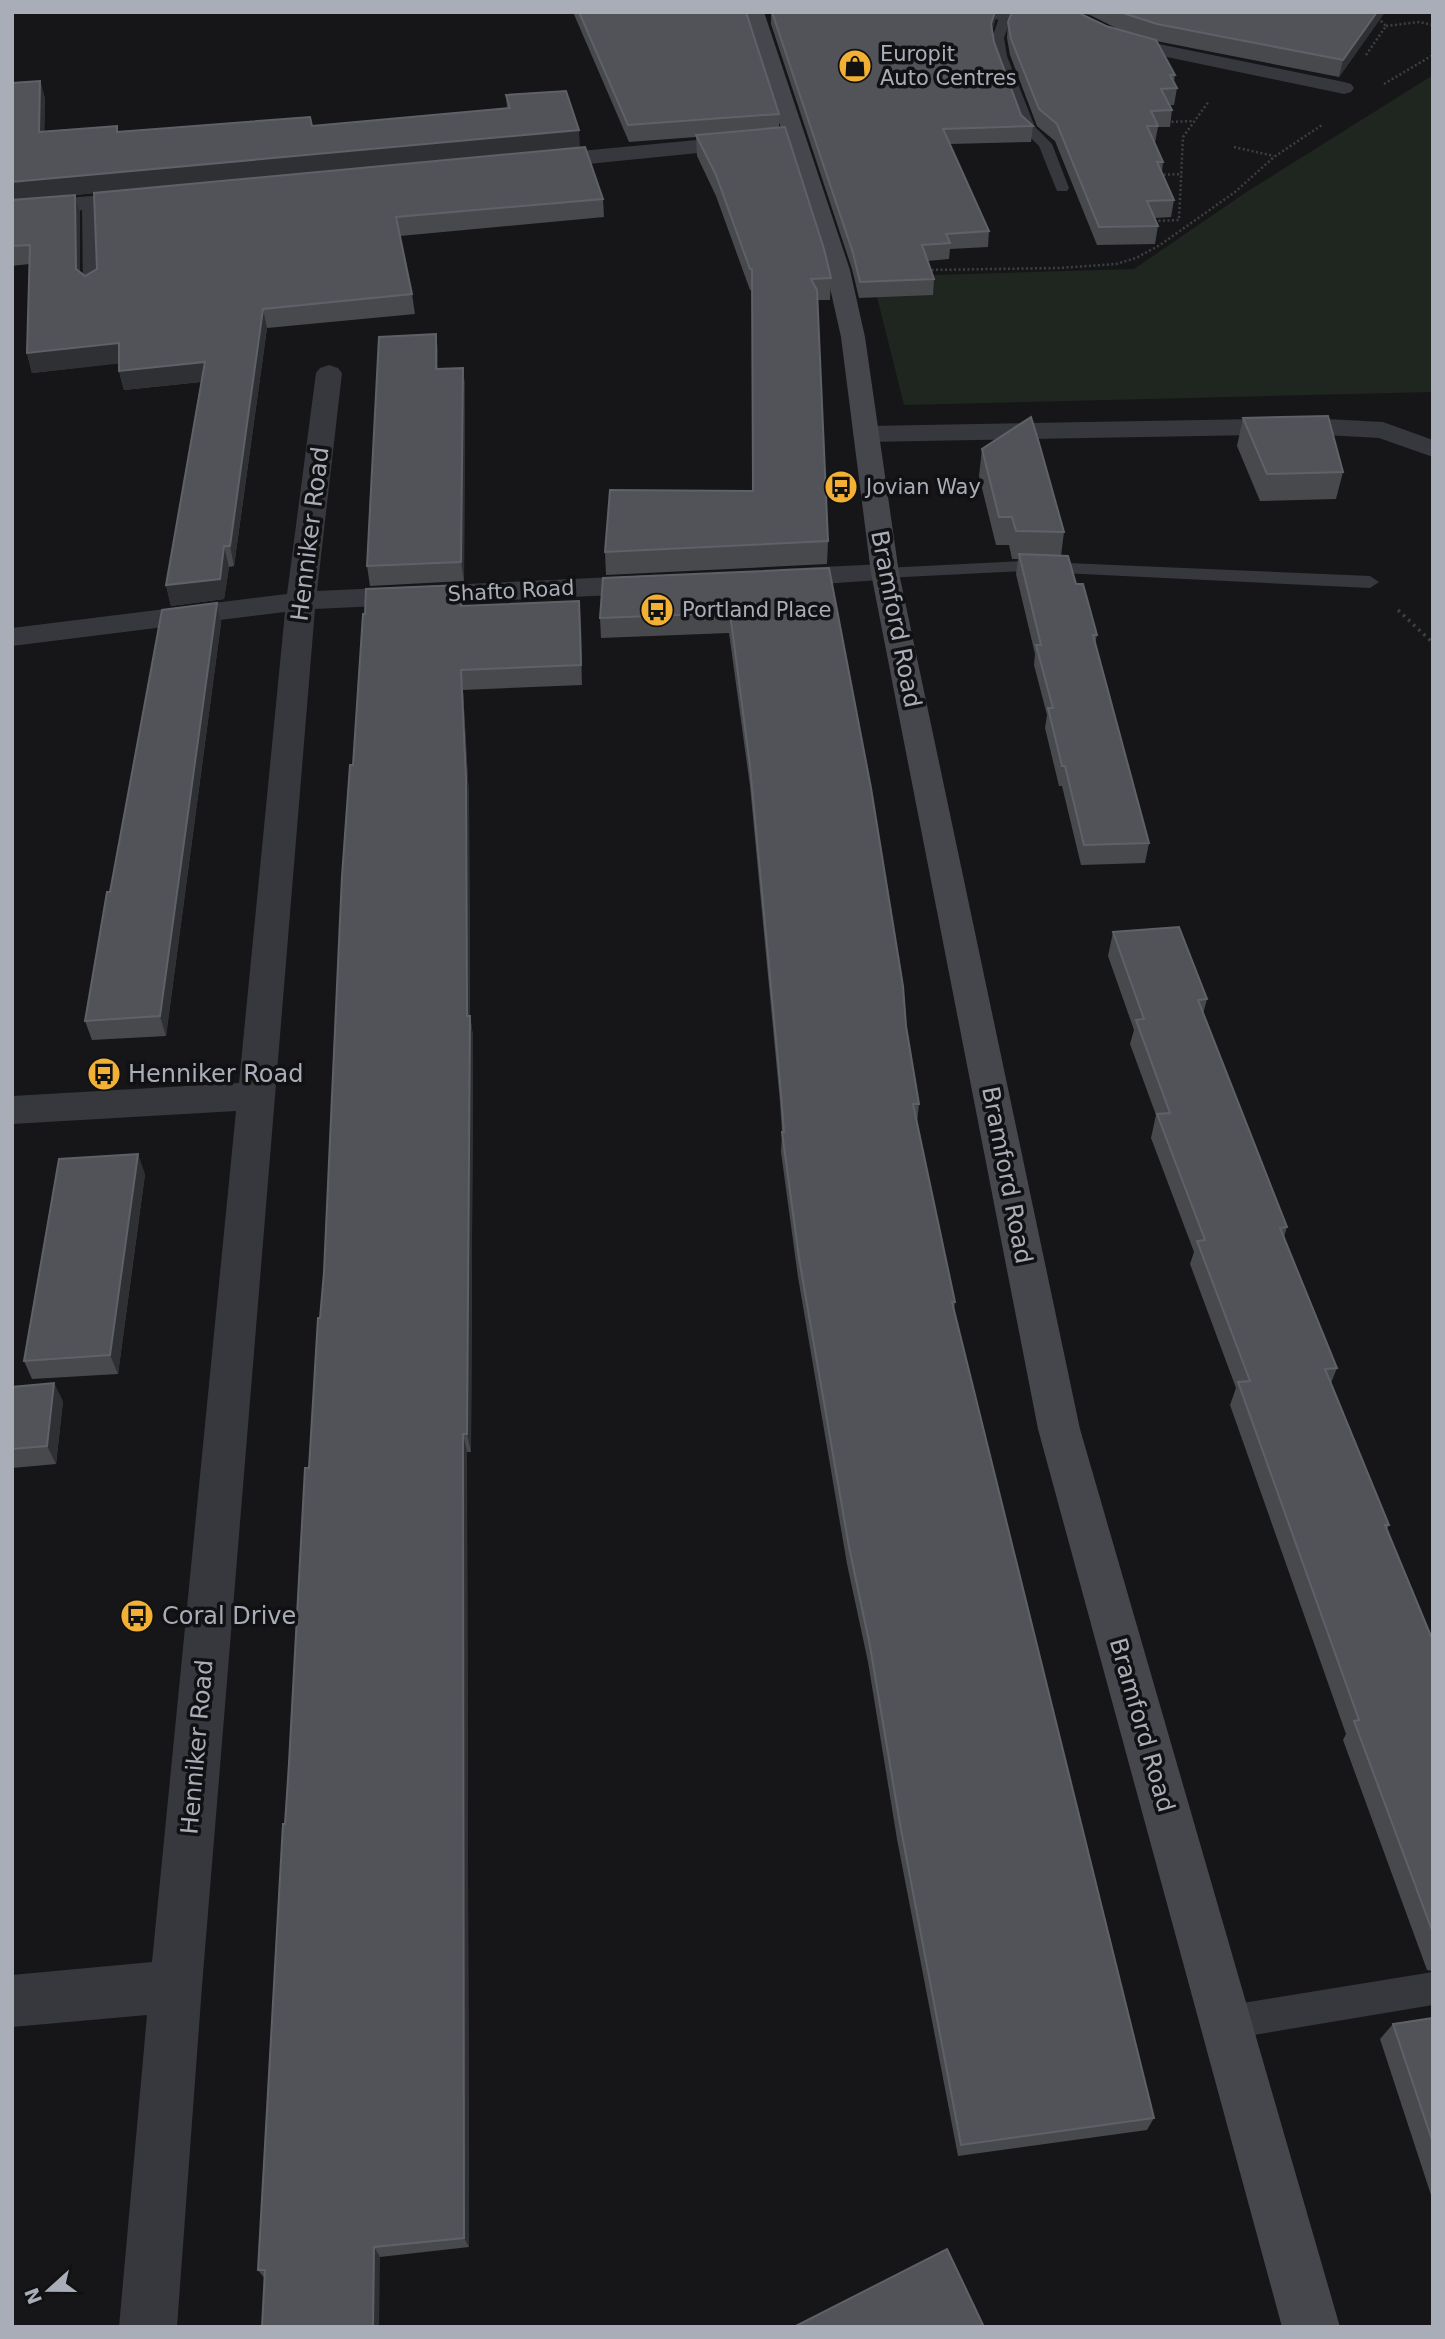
<svg xmlns="http://www.w3.org/2000/svg" width="1445" height="2339" viewBox="0 0 1445 2339" font-family="'DejaVu Sans',sans-serif">
	<style>
		.green { fill: #1e261f }
		.lines { fill: none; stroke-linecap: round; stroke-linejoin: round }
		.path-far1 { stroke: #3d3f44; stroke-width: 2.5; stroke-dasharray: 2 2.5; stroke-linecap: butt }
		.path { stroke: #3d3f44; stroke-width: 3.5; stroke-dasharray: 2.5 4.5; stroke-linecap: butt }
		.service { fill: #37383d; fill-rule: evenodd }
		.minor { fill: #37383d; fill-rule: evenodd }
		.secondary { fill: #45474d; fill-rule: evenodd }
		.wall { fill: #47494d; fill-rule: evenodd }
		.shaded-wall { fill: #2f3033 }
		.building { fill: #525359; stroke: #5f6168; stroke-width: 2 }
		.labels { text-anchor: middle; stroke-width: 7; stroke-linejoin: round; paint-order: stroke }
		.far-poi-label { font-size: 21px; fill: #a8adb8; stroke: #111113; text-anchor: start }
		.far-street-label { font-size: 21px; fill: #a8adb8; stroke: #111113 }
		.street-label { font-size: 24px; fill: #a8adb8; stroke: #111113 }
		.poi-label { font-size: 24px; fill: #a8adb8; stroke: #111113; text-anchor: start }
	</style>
	<rect width="100%" height="100%" fill="#161618"/>
	<polygon class="green" points="1433,75 1433,392 904,405 872,277 1134,269 1245,193"/>
	<g class="lines">
		<g class="path-far1">
			<polyline points="1386,26 1419,22 1433,25"/>
			<polyline points="1366,55 1386,26 1372,12"/>
			<polyline points="1384,84 1433,55"/>
			<polyline points="1167,122 1194,121"/>
			<polyline points="1234,147 1274,156"/>
			<polyline points="1159,175 1182,174"/>
			<polyline points="1154,221 1179,220 1183,137 1209,101"/>
			<polyline points="927,270 1059,268 1116,264 1136,258 1160,245 1235,192 1274,157 1322,125"/>
		</g>
		<polyline class="path" points="1398,610 1433,643"/>
		<g class="service">
			<polygon points="1001,12 1013,13 1004,38 1007,56 1035,127 1052,144 1069,188 1067,191 1057,191 1039,146 1022,129 995,56 992,38"/>
			<polygon points="89,199 96,203 99,288 91,293 83,288 82,203"/>
			<polygon points="1021,561 1370,576 1379,582 1370,588 1021,571 885,578 876,573 885,568"/>
			<polygon points="1433,1972 1433,2005 1224,2040 1212,2035 1207,2023 1212,2011 1224,2006"/>
		</g>
		<g class="minor">
			<polygon points="971,12 1082,15 1119,32 1154,43 1344,82 1351,84 1354,88 1351,92 1344,94 1143,52 1105,40 1078,27 981,18"/>
			<polygon points="750,135 758,137 761,142 758,147 538,169 530,167 527,162 530,157 538,155"/>
			<polygon points="147,191 155,193 158,198 155,203 12,217 12,203"/>
			<polygon points="329,365 338,368 342,373 317,591 656,575 666,578 670,584 666,590 656,593 315,609 202,1986 177,2327 119,2327 147,2015 12,2027 12,1975 152,1962 236,1111 12,1124 12,1096 239,1083 285,612 12,646 12,628 287,594 316,373 320,368"/>
			<polygon points="1307,418 1383,422 1433,440 1433,457 1379,438 1307,434 866,442 857,440 853,434 857,428 866,426"/>
			<polygon points="885,564 895,567 899,573 895,579 779,587 769,584 765,578 769,572 779,569"/>
		</g>
		<polygon class="secondary" points="744,12 764,12 850,270 865,337 899,573 1080,1429 1340,2327 1282,2327 1038,1429 871,573 841,337 826,270"/>
	</g>
	<g class="wall">
		<polygon points="573,12 746,12 779,114 779,127 831,278 830,300 817,300 828,541 827,564 606,575 605,552 753,491 752,290 750,290 716,196 697,156 696,137 629,142"/>
		<polygon points="771,12 996,12 995,21 992,31 994,42 1021,115 1033,126 1031,142 950,144 989,231 988,247 950,249 949,259 927,261 934,279 933,295 859,298 852,269 771,24"/>
		<polygon points="1072,12 1385,12 1339,77 1156,41 1175,75 1174,82 1177,88 1174,105 1170,105 1172,110 1170,127 1158,127 1155,143 1163,162 1162,172 1174,200 1171,217 1155,218 1158,226 1155,244 1097,245 1055,141 1037,126 1010,55 1007,38 1008,22 1106,26 1120,30 1090,15"/>
		<path d="M40,81l5,18 -1,33 73,-6 1,5 194,-5 195,-18 -1,-13 74,53 23,51 1,18 -204,19 12,58 3,20 -148,14 -33,238 -5,1 -5,32 -53,7 -5,-21 35,-203 -77,8 -5,-19v-8l-87,10 -5,-20 2,-89 -17,2v-183zM94,193l3,76 -12,7 -5,-4v-59l-5,-18z"/>
		<polygon points="436,334 438,353 438,369 463,368 465,387 464,581 370,586 367,566"/>
		<polygon points="1243,418 1343,472 1336,499 1260,501 1237,446"/>
		<polygon points="982,449 1064,532 1061,556 1076,584 1097,635 1095,643 1149,843 1145,863 1081,865 1062,786 1059,786 1045,728 1047,715 1034,665 1035,654 1016,574 1018,559 1012,559 1009,545 996,545 979,476"/>
		<polygon points="829,568 919,1104 917,1122 955,1302 954,1310 1154,2118 1147,2130 958,2156 897,1839 868,1662 847,1564 798,1277 781,1152 782,1132 780,1102 750,786 729,633 601,638 600,618"/>
		<polygon points="217,603 221,623 166,1036 92,1040 85,1021 110,892"/>
		<polygon points="463,605 581,621 582,685 463,690 469,798 470,1016 473,1036 471,1452 467,1452 467,1510 469,2247 380,2257 265,2279 258,2270 285,1824 309,1468 324,1272 353,765"/>
		<polygon points="1113,932 1207,999 1203,1014 1287,1227 1284,1237 1337,1368 1331,1383 1389,1525 1387,1529 1433,1641 1433,1971 1427,1970 1343,1740 1346,1734 1230,1405 1236,1388 1190,1264 1194,1252 1151,1138 1156,1115 1130,1044 1134,1030 1108,956"/>
		<polygon points="145,1174 118,1374 32,1379 24,1361"/>
		<polygon points="12,1387 63,1401 56,1464 12,1468"/>
		<polygon points="1433,2018 1433,2201 1380,2039 1393,2024"/>
	</g>
	<g class="shaded-wall">
		<polygon points="995,12 996,12 995,21 989,38 991,24"/>
		<polygon points="1377,12 1385,12 1339,77 1343,60"/>
		<polygon points="40,81 45,99 44,151 39,132"/>
		<polygon points="579,130 580,149 75,195 80,213 80,288 12,201 12,182"/>
		<polygon points="263,309 267,328 234,566 230,546"/>
		<polygon points="436,334 438,353 438,388 436,369"/>
		<polygon points="119,343 124,363 32,373 27,353"/>
		<polygon points="205,362 209,381 124,390 119,371"/>
		<polygon points="463,368 465,387 464,581 461,562"/>
		<polygon points="224,546 229,567 224,599 171,606 166,585"/>
		<polygon points="461,585 463,605 463,625 461,606"/>
		<polygon points="579,601 581,621 582,685 581,665"/>
		<polygon points="217,603 221,623 166,1036 160,1016"/>
		<polygon points="461,670 463,690 469,798 470,1035 470,1016 473,1036 471,1452 467,1434"/>
		<polygon points="138,1154 145,1174 118,1374 110,1355"/>
		<polygon points="54,1383 63,1401 56,1464 47,1446"/>
		<polygon points="463,1434 467,1452 469,2247 464,2238"/>
		<polygon points="374,2247 380,2257 379,2327 373,2327"/>
	</g>
	<g class="building">
		<polygon points="579,12 746,12 779,114 628,125"/>
		<polygon points="772,12 995,12 991,24 994,42 1021,115 1033,126 943,129 989,231 946,234 950,243 922,245 934,279 860,282 853,253"/>
		<polygon points="1012,12 1069,12 1079,13 1106,26 1156,40 1175,75 1170,75 1177,88 1161,89 1172,110 1151,111 1158,126 1147,126 1163,162 1157,162 1174,200 1147,201 1158,226 1099,227 1057,124 1039,109 1011,39 1008,22"/>
		<polygon points="1120,12 1377,12 1343,60 1157,24"/>
		<polygon points="40,81 39,132 117,126 117,132 310,117 312,126 510,108 506,95 566,91 579,130 12,182 12,83"/>
		<polygon points="785,127 824,249 831,278 811,279 817,290 828,541 605,552 610,490 753,491 752,269 750,269 716,175 696,135"/>
		<polygon points="585,147 603,199 396,217 412,294 263,309 230,546 224,546 220,579 166,585 205,362 119,371 119,343 27,353 30,245 12,246 12,200 75,195 76,269 85,276 97,269 94,193"/>
		<polygon points="436,334 436,369 463,368 461,562 367,566 379,337"/>
		<polygon points="1328,416 1343,472 1267,474 1243,418"/>
		<polygon points="1031,417 1039,443 1064,532 1016,531 1012,517 999,517 982,449"/>
		<polygon points="1019,554 1068,556 1076,584 1083,584 1097,635 1093,635 1149,843 1084,845 1065,766 1062,766 1048,708 1053,708 1036,645 1041,645"/>
		<polygon points="829,568 871,788 903,986 906,1026 919,1104 913,1104 955,1302 952,1302 1154,2118 961,2145 900,1824 870,1646 849,1547 799,1258 782,1132 784,1132 780,1082 750,766 730,613 600,618 603,578"/>
		<polygon points="461,585 461,606 579,601 581,665 461,670 466,778 467,1016 470,1016 467,1434 463,1434 463,1492 464,2238 374,2247 373,2327 262,2327 265,2270 258,2270 283,1824 285,1824 289,1763 305,1468 309,1468 318,1318 320,1318 324,1272 342,876 350,765 353,765 363,614 365,614 366,589"/>
		<polygon points="217,603 160,1016 85,1021 107,892 110,892 162,610"/>
		<polygon points="1179,927 1207,999 1198,1000 1287,1227 1280,1228 1337,1368 1325,1369 1389,1525 1385,1525 1433,1641 1433,1933 1354,1721 1359,1720 1238,1382 1250,1381 1197,1241 1205,1240 1157,1114 1170,1113 1136,1020 1144,1019 1113,932"/>
		<polygon points="138,1154 110,1355 24,1361 59,1159"/>
		<polygon points="54,1383 47,1446 12,1449 12,1387"/>
		<polygon points="1433,2018 1433,2143 1393,2024"/>
		<polygon points="947,2249 984,2327 794,2327"/>
	</g>
	<defs>
		<symbol id="shop-disc" viewBox="-11 -11 22 22"><circle r="9.5" fill="#f2b134" stroke="#111113"/><path d="M-5-2.5h2.3a2.7 3.5 0 0 1 5.4 0H5L5.5 6h-11ZM-1.5-2.5h3a1.5 2.3 0 0 0-3 0Z" fill="#111"/></symbol>
		<symbol id="bus-disc" viewBox="-11 -11 22 22"><circle r="9.5" fill="#f2b134" stroke="#111113"/><path d="M-5-6H5V4H4V6H2V4H-2V6H-4V4H-5ZM-3.5-4V0h7V-4ZM-3.5 1.2v1.5H-2V1.2ZM2 1.2v1.5H3.5V1.2Z" fill="#111"/></symbol>
	</defs>
	<g fill-rule="evenodd">
		<use href="#shop-disc" x="836" y="47" width="38" height="38"/>
		<use href="#bus-disc" x="822" y="468" width="38" height="38"/>
		<use href="#bus-disc" x="638" y="591" width="38" height="38"/>
		<use href="#bus-disc" x="85" y="1055" width="38" height="38"/>
		<use href="#bus-disc" x="118" y="1597" width="38" height="38"/>
	</g>
	<g class="labels">
		<g class="far-poi-label">
			<text x="880" y="61">Europit<tspan x="880" dy="24">Auto Centres</tspan></text>
			<text x="866" y="494">Jovian Way</text>
			<text x="682" y="617">Portland Place</text>
		</g>
		<g class="far-street-label">
			<text transform="translate(511 591) rotate(-3)" y="7">Shafto Road</text>
		</g>
		<g class="street-label">
			<text transform="translate(310 534) rotate(-83)" y="8">Henniker Road</text>
			<text transform="translate(896 619) rotate(79)" y="8">Bramford Road</text>
			<text transform="translate(1007 1175) rotate(79)" y="8">Bramford Road</text>
			<text transform="translate(1142 1725) rotate(74)" y="8">Bramford Road</text>
			<text transform="translate(197 1747) rotate(-85)" y="8">Henniker Road</text>
		</g>
		<g class="poi-label">
			<text x="128" y="1082">Henniker Road</text>
			<text x="162" y="1624">Coral Drive</text>
		</g>
	</g>
	<rect width="1445" height="2339" fill="none" stroke="#a8adb8" stroke-width="28"/>
	<g transform="translate(49 2290) rotate(249)" stroke="#111113" stroke-width="5" paint-order="stroke">
	<path d="M0-5L12 26L0 18L-12 26Z" fill="#a8adb8"/>
	<text y="-10" font-size="19" font-weight="bold" text-anchor="middle" fill="#a8adb8">N</text>
	</g>
</svg>
